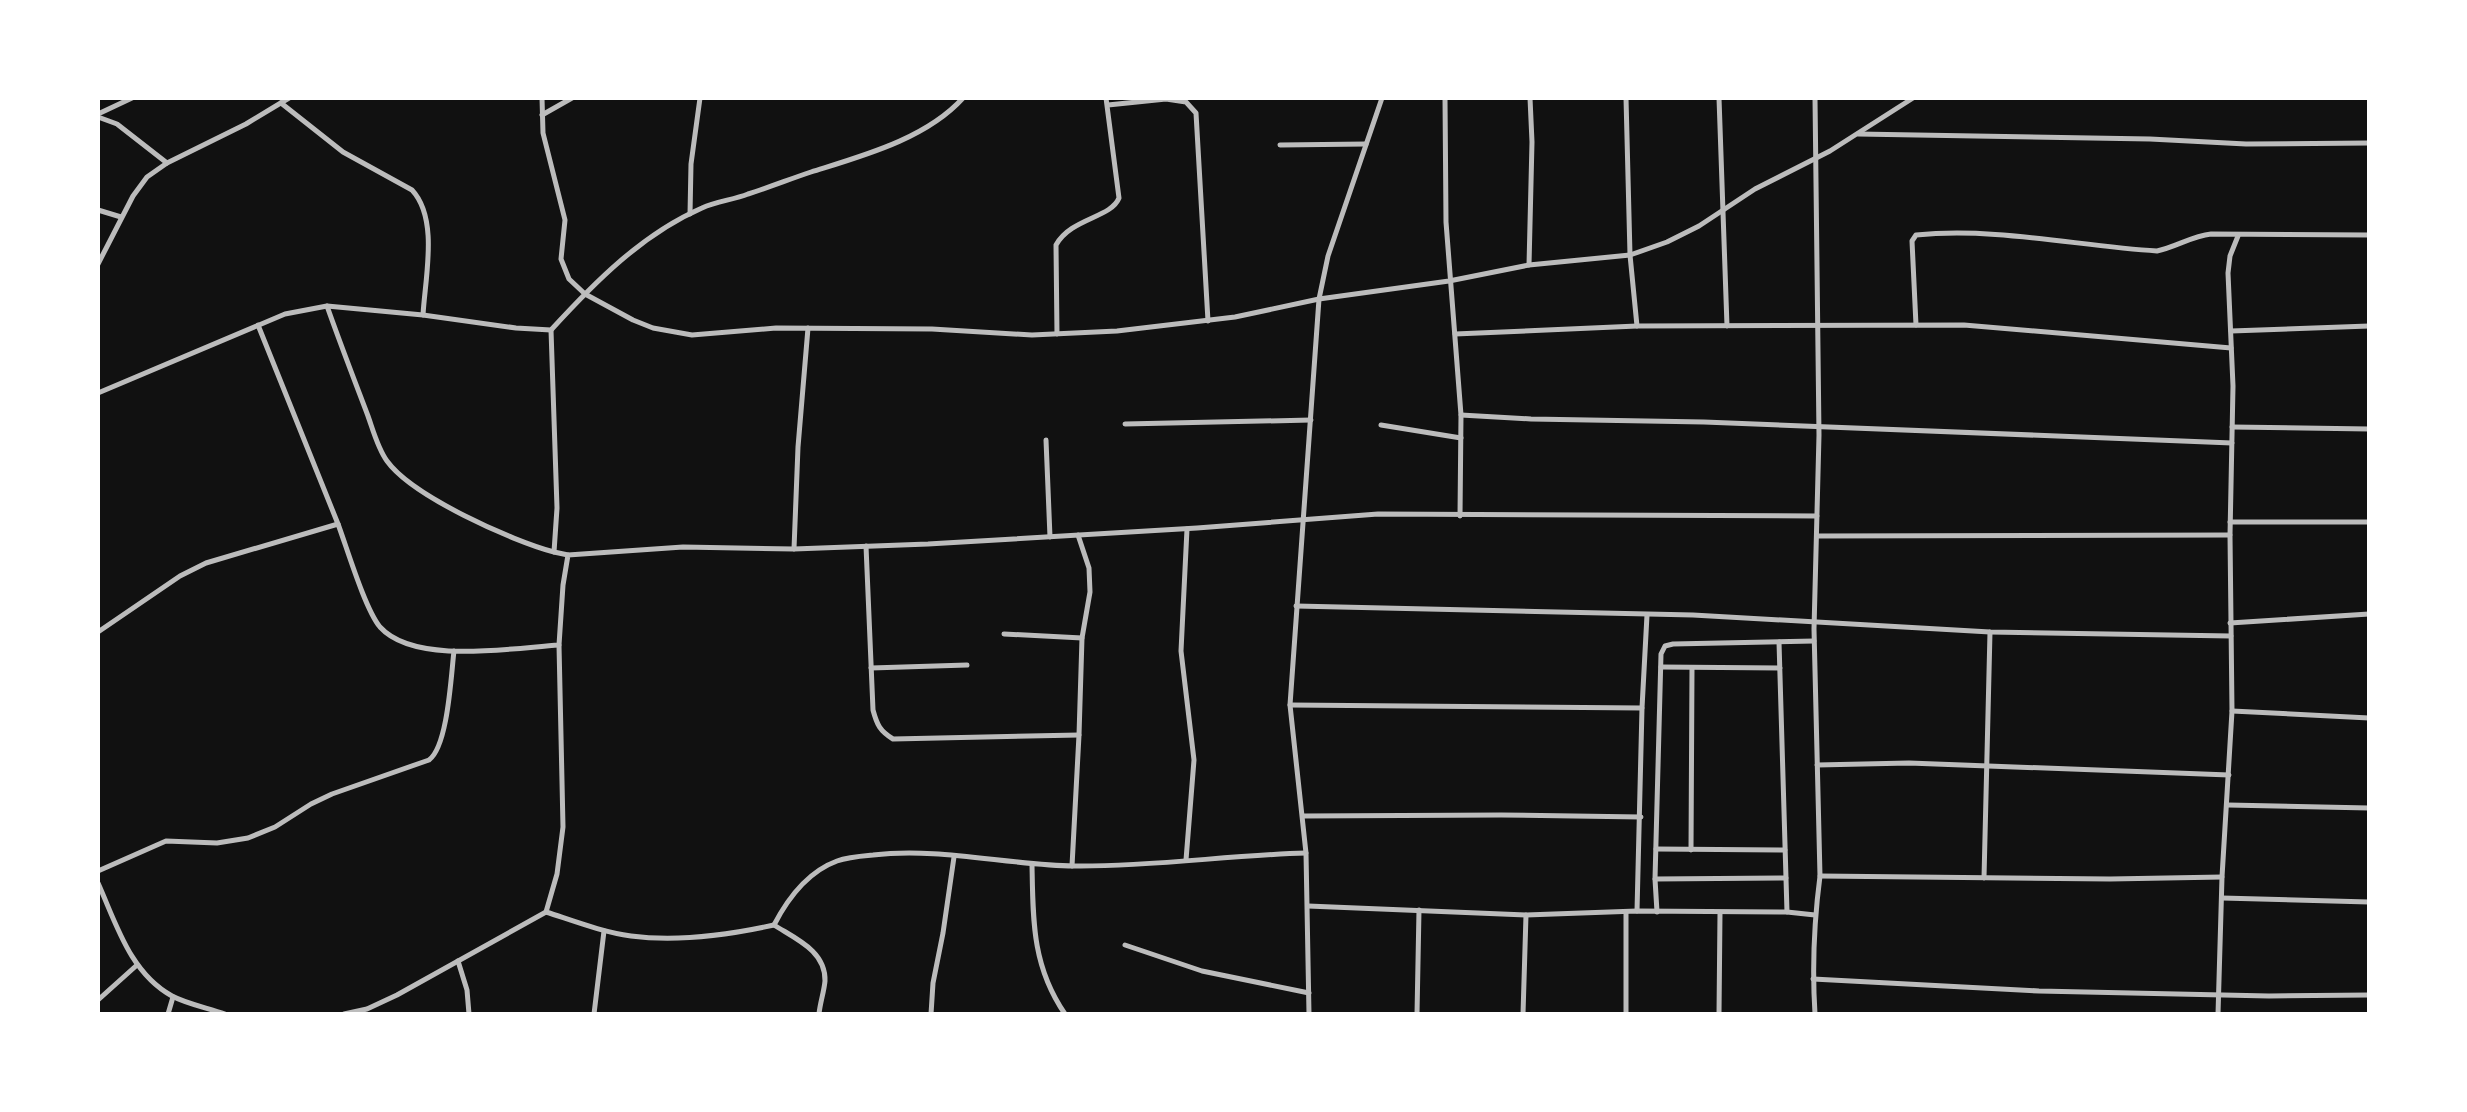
<svg xmlns="http://www.w3.org/2000/svg" width="2467" height="1112" viewBox="0 0 2467 1112" font-family="Arial,sans-serif">
	<style>
		.lines { fill: none; stroke-linecap: round; stroke-linejoin: round }
		.minor { stroke: #bcbcbc; stroke-width: 5 }
	</style>
	<rect width="100%" height="100%" fill="#111"/>
	<g class="lines">
		<g class="minor">
			<polyline points="542,98 543,133 565,220 561,259 569,279 585,294 633,320 653,328 692,335 776,328 932,329 1032,335 1117,331 1235,317 1319,299 1449,281 1529,265 1630,255 1667,242 1699,226 1755,189 1830,151 1913,98"/>
			<polyline points="1445,98 1446,222 1461,415 1460,516"/>
			<polyline points="1626,98 1630,255 1637,326"/>
			<polyline points="1719,98 1727,326"/>
			<path d="M281,103l62,49 69,38c27,29 13,88 11,125"/>
			<polyline points="1108,105 1166,99 1186,102 1196,113 1208,321"/>
			<polyline points="98,114 132,98"/>
			<polyline points="542,115 572,98"/>
			<polyline points="98,117 117,124 167,163"/>
			<polyline points="1858,134 2150,139 2246,144 2369,143"/>
			<polyline points="1280,145 1366,144"/>
			<polyline points="98,210 121,217"/>
			<polyline points="690,214 691,164 700,98"/>
			<polyline points="98,264 133,196 147,177 167,163 246,124 289,98"/>
			<polyline points="1529,265 1532,142 1530,98"/>
			<path d="M327,306c13,37 27,73 41,110 5,14 10,33 19,45 25,35 125,80 167,91"/>
			<polyline points="258,325 338,524"/>
			<path d="M1916,325l-4,-84 4,-6c80,-8 161,11 241,16 19,-4 35,-15 54,-17l158,1"/>
			<polyline points="551,330 557,508 554,552 568,555"/>
			<polyline points="2231,331 2369,326"/>
			<path d="M1057,334l-1,-89c15,-27 55,-27 63,-47l-13,-100"/>
			<polyline points="1455,334 1637,326 1964,325 2231,348"/>
			<path d="M98,393l187,-79 42,-8 96,9 93,13 35,2c43,-47 91,-96 151,-122 15,-7 31,-8 46,-14 22,-7 42,-15 63,-22 51,-16 115,-33 152,-74"/>
			<polyline points="1461,415 1531,419 1704,422 2232,443"/>
			<polyline points="1125,424 1311,420"/>
			<polyline points="1381,425 1461,438"/>
			<polyline points="2232,427 2369,429"/>
			<polyline points="1046,440 1050,537"/>
			<polyline points="2230,522 2369,522"/>
			<polyline points="1817,536 2230,535"/>
			<path d="M866,546l7,164c4,15 7,21 20,29l186,-4"/>
			<polyline points="794,549 798,447 808,328"/>
			<polyline points="1296,606 1693,615 1990,632 2231,636"/>
			<polyline points="2230,623 2369,614"/>
			<path d="M98,632l82,-56 26,-13 132,-39c9,24 27,85 42,103 34,38 132,21 179,18l4,-60 5,-30 115,-8 111,2 134,-5 269,-16 181,-14 439,2"/>
			<polyline points="1004,634 1082,638"/>
			<polyline points="1779,642 1787,912"/>
			<polyline points="1661,667 1780,668"/>
			<polyline points="871,668 967,665"/>
			<polyline points="1290,705 1642,708"/>
			<polyline points="2232,711 2369,718"/>
			<polyline points="1817,765 1909,763 2229,775"/>
			<polyline points="2228,805 2369,808"/>
			<polyline points="1303,816 1501,815 1641,817"/>
			<polyline points="1656,849 1785,850"/>
			<polyline points="1691,850 1692,668"/>
			<polyline points="1186,860 1194,760 1181,651 1187,529"/>
			<path d="M1032,864c1,56 0,102 33,150"/>
			<polyline points="1072,866 1079,735 1082,638 1090,592 1089,568 1078,535"/>
			<path d="M98,871l68,-30 51,2 31,-5 27,-11 36,-23 21,-10 97,-34c19,-14 22,-85 25,-109"/>
			<polyline points="1820,876 2110,879 2222,877"/>
			<polyline points="1984,878 1990,632"/>
			<polyline points="1655,879 1786,878"/>
			<path d="M98,883c18,40 32,90 74,113 15,8 36,12 53,18"/>
			<polyline points="2222,898 2369,902"/>
			<polyline points="1308,906 1526,915 1637,911 1787,912 1815,915"/>
			<polyline points="1637,911 1642,708 1647,615"/>
			<path d="M546,912c28,9 56,20 85,24 46,6 98,-1 143,-11 14,-27 33,-53 63,-64 11,-4 25,-5 36,-6 66,-8 134,10 201,11 77,1 155,-11 232,-13"/>
			<polyline points="1657,912 1655,879 1661,654 1665,646 1673,644 1814,641"/>
			<path d="M774,925c22,14 52,26 51,56 -1,11 -5,22 -6,33"/>
			<polyline points="1125,945 1202,971 1309,993"/>
			<polyline points="458,961 467,990 469,1014"/>
			<polyline points="1813,979 2039,991 2269,996 2369,995"/>
			<polyline points="98,1000 137,965"/>
			<polyline points="168,1014 173,997"/>
			<polyline points="344,1014 367,1009 397,995 546,912 557,874 563,827 559,645"/>
			<polyline points="594,1014 604,931"/>
			<polyline points="931,1014 933,983 943,933 954,857"/>
			<polyline points="1309,1014 1306,853 1290,705 1319,299 1328,256 1382,98"/>
			<polyline points="1417,1014 1419,910"/>
			<polyline points="1523,1014 1526,915"/>
			<polyline points="1626,1014 1626,912"/>
			<polyline points="1719,1014 1720,913"/>
			<path d="M1815,1014c-3,-47 -1,-92 5,-138l-6,-247 5,-194 -4,-337"/>
			<polyline points="2218,1014 2222,877 2232,711 2230,535 2233,386 2228,273 2230,256 2238,236"/>
		</g>
	</g>
	<rect width="2467" height="1112" fill="none" stroke="#ffffff" stroke-width="200"/>
</svg>
